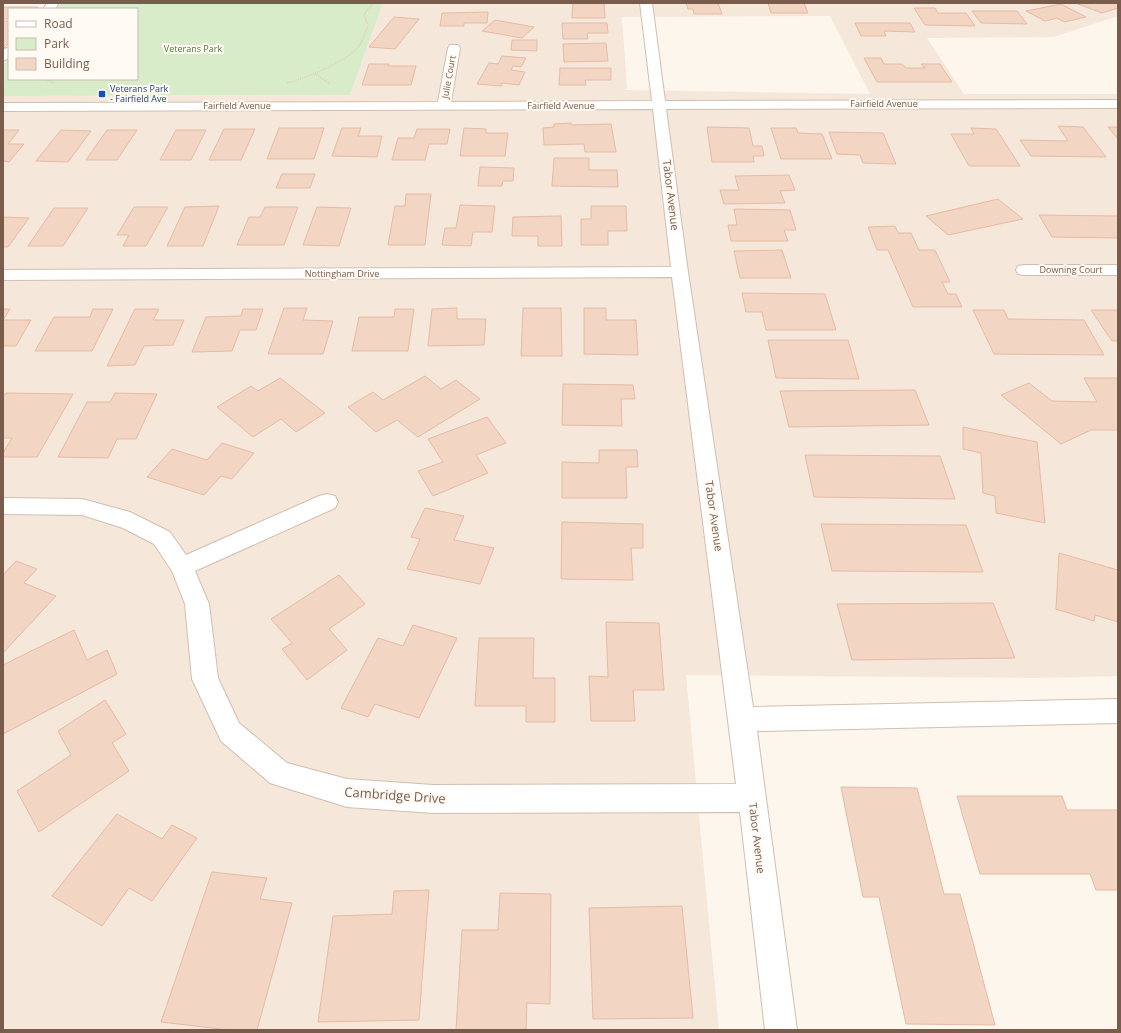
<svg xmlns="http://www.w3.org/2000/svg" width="1121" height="1033" viewBox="0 0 1121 1033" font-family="'Open Sans',sans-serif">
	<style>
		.residential { fill: #f5e8da; fill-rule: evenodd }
		.green { fill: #d8ecc9 }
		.building { fill: #f3d5c3; stroke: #e6bba3 }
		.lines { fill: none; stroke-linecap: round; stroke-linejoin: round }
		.minor-casing { stroke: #d1beb0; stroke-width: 2 }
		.path { stroke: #d9b8a5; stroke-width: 1.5; stroke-dasharray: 0.5 1.5; stroke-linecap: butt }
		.minor { fill: #fff; fill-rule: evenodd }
		.transit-dot { fill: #1a4fb4; stroke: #fffaf3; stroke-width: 1.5 }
		.labels { text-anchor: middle; stroke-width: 4; stroke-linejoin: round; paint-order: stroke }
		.far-park-label { font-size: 9px; fill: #537a41; stroke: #fffaf3 }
		.far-street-label { font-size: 9px; fill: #7a5c4d; stroke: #fffaf3 }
		.far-transit-label { font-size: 9px; fill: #164399; stroke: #fffaf3; text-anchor: start }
		.street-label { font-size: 11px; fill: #7a5c4d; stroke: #fffaf3 }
		.near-street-label { font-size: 13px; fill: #7a5c4d; stroke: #fffaf3 }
	</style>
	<rect width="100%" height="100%" fill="#fdf6ec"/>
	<path class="residential" d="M383,3h735v13l-64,21 -127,1 37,56h154v582l-81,2 -351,-3 33,355h-716v-934l347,-1zM830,16l40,78 -245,-4 2,-2 -5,-71z"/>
	<polygon class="green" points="62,3 383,3 350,95 3,96 3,65 9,58 9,79 137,79 137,9 56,9"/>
	<g class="building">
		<polygon points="573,3 604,3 605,18 572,18"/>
		<polygon points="686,3 718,3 722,14 694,14 693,9 688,9"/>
		<polygon points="768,3 804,3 808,13 771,13"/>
		<polygon points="1082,3 1118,3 1118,8 1102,13 1078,4"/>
		<polygon points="1061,4 1086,17 1064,22 1057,18 1045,21 1026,11"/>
		<polygon points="3,7 38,7 35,9 9,9 9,19 3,19"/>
		<polygon points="914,8 935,8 938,13 966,13 975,26 925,25"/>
		<polygon points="972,11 1017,11 1027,24 981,23"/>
		<polygon points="488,12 487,23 464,23 464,26 440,26 442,13"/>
		<polygon points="394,17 419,19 395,49 369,47"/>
		<polygon points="495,20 534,27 522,38 482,31"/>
		<polygon points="3,21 9,21 9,43 3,49"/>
		<polygon points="562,23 607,23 608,33 587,33 588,39 563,39"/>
		<polygon points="855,23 910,23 915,32 884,31 886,36 861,36"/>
		<polygon points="512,40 537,40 537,51 511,50"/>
		<polygon points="606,43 608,61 564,62 563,44"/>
		<polygon points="502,56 526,58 521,67 513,66 511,70 525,72 519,85 502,83 501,86 477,84 489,63 498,64"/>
		<polygon points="864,58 881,58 884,64 902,64 906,68 925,68 921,64 940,64 952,82 877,82"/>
		<polygon points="369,64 389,64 388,66 416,66 411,85 362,85"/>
		<polygon points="560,68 611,68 611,80 585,80 586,85 559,85"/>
		<polygon points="571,123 571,125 611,124 616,152 585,152 584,144 544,145 543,128 554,127 554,124"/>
		<polygon points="1058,126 1083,127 1106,157 1031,156 1020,140 1068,141"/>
		<polygon points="707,127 749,128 753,146 762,146 764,156 753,156 754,162 712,162"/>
		<polygon points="1108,127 1118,127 1118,139"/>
		<polygon points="279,128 324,128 314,159 267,159"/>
		<polygon points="342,128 361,128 358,136 382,136 377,157 332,156"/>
		<polygon points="464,128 486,129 486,133 508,133 505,156 460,156"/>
		<polygon points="771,128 796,128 798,133 822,134 832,159 781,159"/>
		<polygon points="971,128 996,129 1020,166 969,166 951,134 974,134"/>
		<polygon points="224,129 255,129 241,160 209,160"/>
		<polygon points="417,129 450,129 447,144 429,144 425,160 392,160 398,138 414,138"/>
		<polygon points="3,130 19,130 8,144 24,144 9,162 3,161"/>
		<polygon points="61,130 91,131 68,162 36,161"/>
		<polygon points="107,130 137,130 117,160 86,160"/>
		<polygon points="176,130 206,130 191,160 160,160"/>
		<polygon points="829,132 883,133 896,164 863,163 860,155 837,154"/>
		<polygon points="554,158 589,158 589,170 617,170 618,187 552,186"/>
		<polygon points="480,167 514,168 513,181 503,181 502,186 478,186"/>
		<polygon points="282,174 315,174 310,188 276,188"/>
		<polygon points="789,175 795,190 780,191 785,203 724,204 720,190 739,190 735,176"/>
		<polygon points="406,194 431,194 425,245 388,245 395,206 405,206"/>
		<polygon points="998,199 1023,219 948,235 926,216"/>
		<polygon points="460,205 495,206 492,232 473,232 471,246 442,245 445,228 456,228"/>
		<polygon points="219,206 203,246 167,246 185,207"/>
		<polygon points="591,206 626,206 627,231 608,231 608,245 581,245 581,219 591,219"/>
		<polygon points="134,207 168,207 146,246 123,246 129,235 117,235"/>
		<polygon points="265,207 298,207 284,245 237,245 249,217 260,217"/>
		<polygon points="317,207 351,208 339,246 303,245"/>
		<polygon points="54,208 88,208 63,246 28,246"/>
		<polygon points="734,209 790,210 796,230 784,230 788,241 731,241 728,225 737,225"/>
		<polygon points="1039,215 1118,216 1118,238 1052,237"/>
		<polygon points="561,216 562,246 538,246 538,236 512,236 513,217"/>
		<polygon points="3,217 29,218 8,247 3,247"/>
		<polygon points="895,226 898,233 911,233 919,250 935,250 950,282 942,282 948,294 956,294 962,307 913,307 888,250 877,250 868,227"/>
		<polygon points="782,250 791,278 740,278 734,251"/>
		<polygon points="742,293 825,294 836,330 766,330 762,312 746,312"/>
		<polygon points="284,308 307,308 303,320 333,321 323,354 268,354"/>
		<polygon points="457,308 457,319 486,319 484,345 428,346 432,309"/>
		<polygon points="523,308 561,308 562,356 521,356"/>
		<polygon points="584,308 606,308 606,320 636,320 638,355 584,354"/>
		<polygon points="3,309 10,309 3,320"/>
		<polygon points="93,309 113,309 92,351 35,351 54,317 90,317"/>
		<polygon points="135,309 159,309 153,320 184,320 173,345 144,346 135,365 107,366"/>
		<polygon points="243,309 263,309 256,330 240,330 232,351 192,352 206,317 241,316"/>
		<polygon points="395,309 414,309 408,351 352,351 359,317 394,317"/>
		<polygon points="973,310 1004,310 1008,319 1084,320 1104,355 994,354"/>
		<polygon points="1091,310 1118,310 1118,341 1112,341"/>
		<polygon points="3,320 31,320 16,346 3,346"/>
		<polygon points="768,340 848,340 859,379 776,378"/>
		<polygon points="425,376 441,389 456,380 480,399 418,437 397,420 376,432 348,407 373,392 383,400"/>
		<polygon points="280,378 325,413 296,432 281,419 253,437 217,407 251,386 258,391"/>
		<polygon points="1084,378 1118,378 1118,430 1091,430 1061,444 1001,395 1029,383 1052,401 1097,402"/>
		<polygon points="563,384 633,385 635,399 621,399 622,426 562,425"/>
		<polygon points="915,390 929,425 789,427 780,391"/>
		<polygon points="6,393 73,394 37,457 3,457 3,453 12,438 3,438 3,397"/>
		<polygon points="115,393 157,394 136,439 117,439 108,458 58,457 87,402 110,402"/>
		<polygon points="487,417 506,443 476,455 488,473 433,496 418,471 443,462 428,439"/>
		<polygon points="963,427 1037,442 1045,523 996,513 995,496 983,493 981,453 963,449"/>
		<polygon points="222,443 254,453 232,479 221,476 204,495 147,477 172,449 207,460"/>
		<polygon points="599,450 637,450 638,467 626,467 627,498 562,498 562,462 599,463"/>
		<polygon points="805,455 940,456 955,499 814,497"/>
		<polygon points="425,508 464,516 454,540 494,548 480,584 407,569 420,539 411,537"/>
		<polygon points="562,522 643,524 643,548 631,548 633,580 561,579"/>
		<polygon points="821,524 966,525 983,572 832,571"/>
		<polygon points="1059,553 1118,570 1118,622 1095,615 1094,621 1056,609"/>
		<polygon points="16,561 37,569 24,583 56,596 3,653 3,575"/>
		<polygon points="339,575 365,604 329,629 347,650 307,680 282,649 292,643 271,619"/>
		<polygon points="993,603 1015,658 852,660 837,604"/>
		<polygon points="606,622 659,623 664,690 633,690 635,721 591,721 589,676 608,677"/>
		<polygon points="413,625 457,638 419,718 375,704 368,717 341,708 378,638 403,646"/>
		<polygon points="74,630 87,660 107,650 117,674 3,734 3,665"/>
		<polygon points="479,638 534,638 533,678 555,678 555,722 526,722 526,706 475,706"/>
		<polygon points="105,700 126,734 112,743 129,771 39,832 17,791 71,755 58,731"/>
		<polygon points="841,787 917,788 944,894 960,894 995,1025 906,1024 879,897 863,897"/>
		<polygon points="957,796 1062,796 1067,810 1118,810 1118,890 1096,890 1090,874 980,874"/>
		<polygon points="117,814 162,839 172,825 197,838 152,901 129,888 102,926 52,896"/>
		<polygon points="212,872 267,878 260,899 292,903 257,1030 230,1030 161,1022"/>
		<polygon points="429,890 419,1020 318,1022 333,916 392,914 394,891"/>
		<polygon points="500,893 551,894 550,1004 527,1003 526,1030 456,1030 462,930 498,930"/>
		<polygon points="682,906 693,1018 593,1019 589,908"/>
	</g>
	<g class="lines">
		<defs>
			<g id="minor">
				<polygon points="47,3 59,3 55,9 43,9"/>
				<polygon points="640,3 652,3 665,101 1118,100 1118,108 666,109 688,272 753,707 1118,699 1118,723 757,731 797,1030 765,1030 740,812 433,813 347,807 270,783 221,741 192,679 185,604 172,571 154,544 123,528 82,515 3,514 3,498 82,499 130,512 170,532 186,555 319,496 327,494 335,496 338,502 335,508 195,571 209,604 218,678 239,723 287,763 347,779 433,785 736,784 672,277 3,280 3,270 671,267 653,109 3,111 3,103 438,102 448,48 450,45 458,45 460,48 451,102 652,101"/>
				<polygon points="9,47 9,58 3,61 3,50"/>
				<polygon points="1024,265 1118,265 1118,275 1024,275 1018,274 1016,270 1018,266"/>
			</g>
		</defs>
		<use href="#minor" class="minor-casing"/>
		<g class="path">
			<polyline points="315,74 329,83"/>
			<polyline points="44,79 54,83"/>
			<path d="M287,83c20,-6 59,-20 72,-37 4,-5 6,-14 9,-20l-4,-12 10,-11"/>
		</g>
		<use href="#minor" class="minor"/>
	</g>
	<rect class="transit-dot" x="98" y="90" width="8" height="8" rx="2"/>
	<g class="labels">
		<g class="far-park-label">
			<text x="193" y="52">Veterans Park</text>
		</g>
		<g class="far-street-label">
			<text transform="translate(449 77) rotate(-80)" y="3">Julie Court</text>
			<text x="884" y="107">Fairfield Avenue</text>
			<text x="237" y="109">Fairfield Avenue</text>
			<text x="561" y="109">Fairfield Avenue</text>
			<text x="1071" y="273">Downing Court</text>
			<text x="342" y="277">Nottingham Drive</text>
		</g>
		<g class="far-transit-label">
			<text x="110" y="92">Veterans Park<tspan x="110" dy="10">- Fairfield Ave</tspan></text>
		</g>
		<g class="street-label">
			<text transform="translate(671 195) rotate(83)" y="4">Tabor Avenue</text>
			<text transform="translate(714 516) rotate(82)" y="4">Tabor Avenue</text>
			<text transform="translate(757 838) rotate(83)" y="4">Tabor Avenue</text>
		</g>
		<g class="near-street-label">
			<text transform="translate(395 795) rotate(4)" y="5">Cambridge Drive</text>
		</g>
	</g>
	<rect width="1121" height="1033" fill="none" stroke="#7a5c4d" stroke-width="8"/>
	<rect x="8" y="8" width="130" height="72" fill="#fffaf3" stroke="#cabbb1"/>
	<rect x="16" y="21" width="20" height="6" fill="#ffffff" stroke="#cabbb1"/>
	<text x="44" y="28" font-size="12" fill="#7a5c4d">Road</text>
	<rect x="16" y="38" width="20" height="12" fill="#d8ecc9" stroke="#cabbb1"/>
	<text x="44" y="48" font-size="12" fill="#7a5c4d">Park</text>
	<rect x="16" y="58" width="20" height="12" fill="#f3d5c3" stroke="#cabbb1"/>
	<text x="44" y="68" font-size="12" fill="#7a5c4d">Building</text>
</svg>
